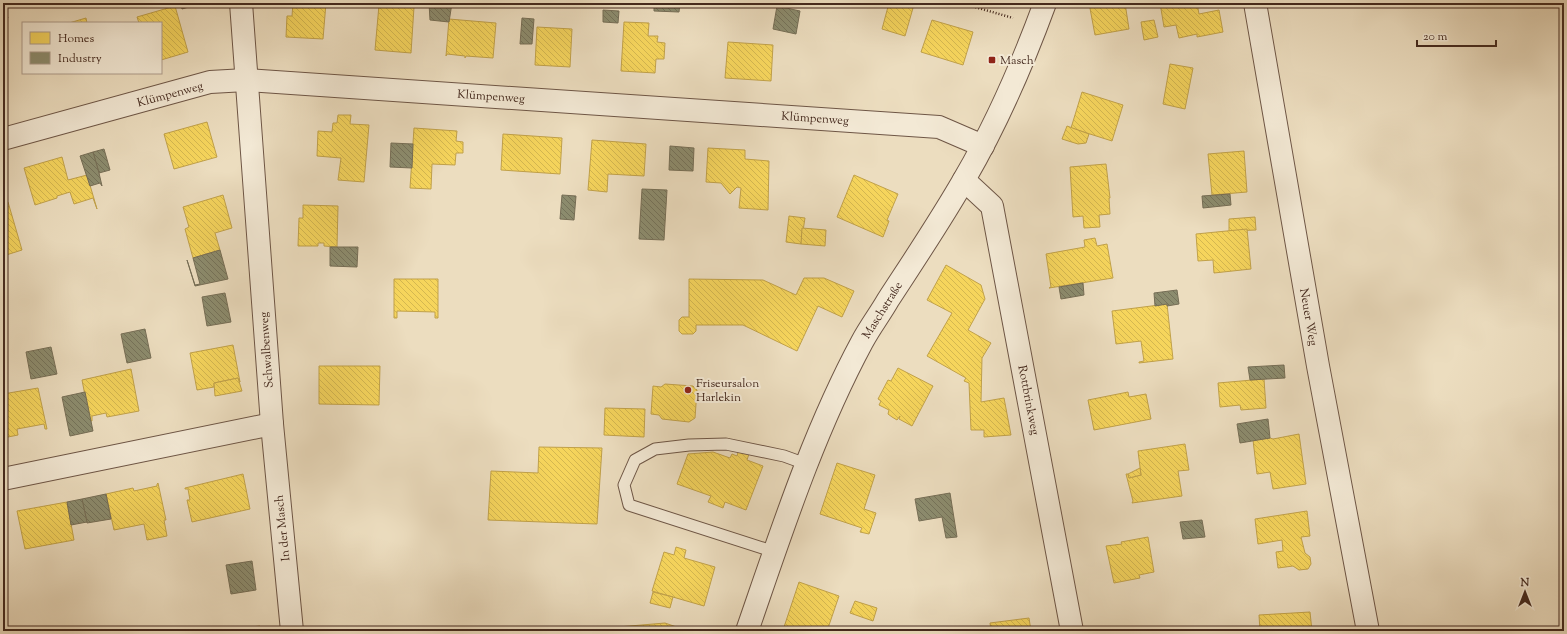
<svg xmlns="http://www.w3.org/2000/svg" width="1567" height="634" viewBox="0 0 1567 634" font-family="'Sorts Mill Goudy',serif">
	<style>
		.homes { fill: url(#homes-back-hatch); stroke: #c1a149 }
		.industry { fill: url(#industry-back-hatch); stroke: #766e56 }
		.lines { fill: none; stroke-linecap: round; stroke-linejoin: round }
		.service-casing { stroke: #6e5646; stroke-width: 13 }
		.minor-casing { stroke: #6e5646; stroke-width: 24 }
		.tertiary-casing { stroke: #6e5646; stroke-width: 24 }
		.path { stroke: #44291e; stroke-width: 2.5; stroke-dasharray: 1 2; stroke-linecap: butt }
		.service { stroke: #f3e9d5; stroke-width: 11 }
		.minor { stroke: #f3e9d5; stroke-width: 22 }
		.tertiary { stroke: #f3e9d5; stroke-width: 22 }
		.poi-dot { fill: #8f2418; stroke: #f3e9d5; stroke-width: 1.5 }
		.labels { text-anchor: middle; stroke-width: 4; stroke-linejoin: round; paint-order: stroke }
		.poi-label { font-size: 12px; fill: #44291e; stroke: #f3e9d5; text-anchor: start }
		.street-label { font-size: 12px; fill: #44291e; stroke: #f3e9d5 }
	</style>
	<defs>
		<pattern id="homes-back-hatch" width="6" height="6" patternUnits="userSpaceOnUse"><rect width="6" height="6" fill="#f6d55c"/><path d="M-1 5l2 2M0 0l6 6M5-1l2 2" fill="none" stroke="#d4b750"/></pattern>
		<pattern id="industry-back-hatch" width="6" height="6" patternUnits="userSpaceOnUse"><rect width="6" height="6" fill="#8c8c6e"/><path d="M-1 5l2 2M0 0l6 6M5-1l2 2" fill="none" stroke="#74725a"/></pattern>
	</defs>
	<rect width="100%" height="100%" fill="#ecddbf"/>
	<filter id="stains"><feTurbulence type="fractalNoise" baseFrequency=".005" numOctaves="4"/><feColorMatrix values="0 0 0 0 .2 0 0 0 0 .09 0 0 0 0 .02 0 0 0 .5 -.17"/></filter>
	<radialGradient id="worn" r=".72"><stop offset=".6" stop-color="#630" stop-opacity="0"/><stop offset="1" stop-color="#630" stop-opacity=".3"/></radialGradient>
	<g class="homes">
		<polygon points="293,3 326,3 323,39 286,37 287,16 292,16"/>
		<polygon points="748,3 764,3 763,7"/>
		<polygon points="889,3 896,3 913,8 905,36 882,29"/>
		<polygon points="1089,3 1125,3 1129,29 1095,35"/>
		<polygon points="1160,3 1197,3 1199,14 1219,10 1223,32 1197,37 1197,34 1179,38 1176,25 1164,27"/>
		<polygon points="379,5 414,7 411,53 375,50"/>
		<polygon points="175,6 188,52 161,60 161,23 139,23 137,17"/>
		<polygon points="86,18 87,23 69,23"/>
		<polygon points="449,19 496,23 493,58 466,56 465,58 465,56 447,54 446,56"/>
		<polygon points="932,20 973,32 963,65 921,52"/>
		<polygon points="1154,20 1158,37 1144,40 1141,22"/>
		<polygon points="624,22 649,23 648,36 658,36 657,42 665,43 664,59 656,59 655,73 621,71"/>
		<polygon points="537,27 572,29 570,67 535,65"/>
		<polygon points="728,42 773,45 771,81 725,78"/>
		<polygon points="1170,64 1193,68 1185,109 1163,104"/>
		<polygon points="1082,92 1123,105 1112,141 1071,128"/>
		<polygon points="338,115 351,115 350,124 369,125 364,182 338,180 341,158 317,156 318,131 332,132 333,123 337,123"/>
		<polygon points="207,122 217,157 174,169 164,134"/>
		<polygon points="1067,126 1089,134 1086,143 1078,144 1062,139"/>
		<polygon points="414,128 457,131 456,141 463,142 463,153 456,153 455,165 432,164 431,189 410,188"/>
		<polygon points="503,134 562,138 560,174 501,170"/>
		<polygon points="592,140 646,144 644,176 608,174 607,192 588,190"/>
		<polygon points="708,148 745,150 745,159 769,161 768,210 739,208 741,188 737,187 730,194 721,183 706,182"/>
		<polygon points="1244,151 1247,192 1212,195 1208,154"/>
		<polygon points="62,157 68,180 87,175 97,209 93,198 74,204 70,192 57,196 57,198 35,205 24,168"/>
		<polygon points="1106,164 1110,198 1109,198 1110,214 1099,215 1100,227 1084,228 1083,216 1073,217 1070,167"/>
		<polygon points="854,175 898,194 887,220 889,221 883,237 837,217"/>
		<polygon points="223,195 232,228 215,233 220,250 193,258 185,229 189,227 183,207"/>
		<polygon points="3,199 8,202 22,250 3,256"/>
		<polygon points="303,205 338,206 337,247 324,246 324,243 318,243 318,246 298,246 299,218 303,218"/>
		<polygon points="789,216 805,218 801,244 786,242"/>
		<polygon points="1255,217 1256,230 1229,231 1229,219"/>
		<polygon points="802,228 826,230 825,246 801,244"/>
		<polygon points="1247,229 1251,269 1214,273 1213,260 1198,261 1196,234"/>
		<polygon points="1095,238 1097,246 1107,244 1113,278 1049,288 1051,287 1046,254 1085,247 1084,240"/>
		<polygon points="946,265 981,285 985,299 968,330 991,343 982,358 981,402 1004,398 1011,435 984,437 984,430 971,430 969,383 964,381 966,378 927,356 952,313 927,300"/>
		<polygon points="804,278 824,278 854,291 842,317 818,306 797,351 743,325 696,325 696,331 693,334 682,334 679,331 679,320 682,317 689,317 689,279 763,280 796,295"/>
		<polygon points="394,279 438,279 438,318 435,318 435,312 397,311 397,318 394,318"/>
		<polygon points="1167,304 1173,359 1139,363 1139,362 1144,361 1141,341 1116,344 1112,311"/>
		<polygon points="233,345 240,382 238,378 214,383 214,387 197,390 190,353"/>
		<polygon points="319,366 380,366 379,405 319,404"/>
		<polygon points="898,368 933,386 912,426 899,419 900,416 897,420 892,417 888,414 889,410 879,405 881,401 878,399 888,380 891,381"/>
		<polygon points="131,369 139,411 107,417 106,413 92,416 92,421 90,421 82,380"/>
		<polygon points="238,378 242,391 215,396 214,383"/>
		<polygon points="1264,379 1266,408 1241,410 1240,405 1220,407 1218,383"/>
		<polygon points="665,384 693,386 697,390 695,418 689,422 662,419 659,415 651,414 653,386 661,387"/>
		<polygon points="38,388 47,429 45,429 44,424 17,429 18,435 3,438 3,394"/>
		<polygon points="1128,392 1129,397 1146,394 1151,419 1094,430 1088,400"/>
		<polygon points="605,408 645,409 644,437 604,435"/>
		<polygon points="1299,434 1306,484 1273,489 1270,472 1257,474 1253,440 1270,438 1273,439"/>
		<polygon points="1185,444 1189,470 1178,471 1182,496 1132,503 1133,501 1126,474 1128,474 1129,478 1141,475 1138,451"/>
		<polygon points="539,447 602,448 597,524 488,520 491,471 538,473"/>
		<polygon points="713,452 730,458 732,454 737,456 738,452 749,454 747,460 763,466 746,510 725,502 723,508 708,502 711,496 677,484 688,454"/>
		<polygon points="837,463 875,475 864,509 876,513 869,534 860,532 862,528 820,514"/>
		<polygon points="1140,468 1141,475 1129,478 1128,474"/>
		<polygon points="243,474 250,509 192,522 187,500 190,500 188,489 185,489 185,488"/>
		<polygon points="158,483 166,520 164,520 167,536 147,540 144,524 114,530 106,494 133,488 134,491 157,486 157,484"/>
		<polygon points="67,502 74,540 25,549 17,511"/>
		<polygon points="1307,511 1310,536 1301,537 1305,553 1310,557 1311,564 1308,569 1299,570 1293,566 1278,568 1276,552 1283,551 1282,540 1258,544 1255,519"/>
		<polygon points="1148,537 1154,572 1139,575 1140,578 1114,583 1106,546 1122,544 1121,542"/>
		<polygon points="676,547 686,550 684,558 715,567 704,606 652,591 664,552 674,555"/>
		<polygon points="799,582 839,596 827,631 787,631 783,630"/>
		<polygon points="653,592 673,597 670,608 650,603"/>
		<polygon points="855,601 877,608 873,621 850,613"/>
		<polygon points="1310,612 1312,631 1260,631 1259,615"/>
		<polygon points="1029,618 1031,631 991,631 990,623"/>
		<polygon points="665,623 688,631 618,631 618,627"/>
		<polygon points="260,626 260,631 222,631 222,630"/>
	</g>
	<g class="industry">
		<polygon points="3,3 8,18 3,20"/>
		<polygon points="180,3 202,3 182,9"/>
		<polygon points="429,3 452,3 449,22 430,20"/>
		<polygon points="654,3 680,3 679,12 654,11"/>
		<polygon points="777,6 800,11 796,34 773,29"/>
		<polygon points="603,10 619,11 618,23 603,22"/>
		<polygon points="522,18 534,19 532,44 520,44"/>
		<polygon points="391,143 413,144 412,168 390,167"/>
		<polygon points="670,146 694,148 693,171 669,170"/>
		<polygon points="104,149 110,170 99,173 93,152"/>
		<polygon points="93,152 99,173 102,186 100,183 90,186 80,156"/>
		<polygon points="642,189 667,190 664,240 639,239"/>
		<polygon points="1230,194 1231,205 1203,208 1202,196"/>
		<polygon points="562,195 576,196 574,220 560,219"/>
		<polygon points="330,247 358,247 357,267 330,266"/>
		<polygon points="220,250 228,279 195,286 187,260 195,285 200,284 193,258"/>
		<polygon points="1083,283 1084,295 1061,299 1059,287"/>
		<polygon points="1177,290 1179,304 1167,306 1167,304 1155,306 1154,293"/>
		<polygon points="225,293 231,322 207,326 202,297"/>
		<polygon points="145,329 151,358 127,363 121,334"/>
		<polygon points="51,347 57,374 31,379 26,352"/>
		<polygon points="1284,365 1285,378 1250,380 1248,367"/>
		<polygon points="85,392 93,431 70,436 62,397"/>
		<polygon points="1268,419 1270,438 1240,443 1237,424"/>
		<polygon points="950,493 957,537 946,538 942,517 919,521 915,499"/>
		<polygon points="106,494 111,519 87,523 82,499"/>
		<polygon points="82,499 87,522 71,525 67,502"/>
		<polygon points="1202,520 1205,537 1183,539 1180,522"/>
		<polygon points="252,561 256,590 231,594 226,565"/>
	</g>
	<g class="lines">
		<defs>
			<polyline id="service" points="775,552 629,505 624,485 635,460 655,449 689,445 726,444 784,456 806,464"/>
			<g id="minor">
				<polyline points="241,3 272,424 292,631"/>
				<polyline points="1255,3 1318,366 1368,631"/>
				<polyline points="3,139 210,82 246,80 939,127 983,146"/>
				<polyline points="964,180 992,206 1072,631"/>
				<polyline points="3,479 272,424"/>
			</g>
			<path id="tertiary" d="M747,631c34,-98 66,-198 115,-289 8,-15 18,-28 26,-42 26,-40 53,-80 77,-122 32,-55 58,-115 80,-175"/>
		</defs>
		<use href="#service" class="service-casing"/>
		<use href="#minor" class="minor-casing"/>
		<use href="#tertiary" class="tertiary-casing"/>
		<polyline class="path" points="961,3 1013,18"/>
		<use href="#service" class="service"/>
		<use href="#minor" class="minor"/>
		<use href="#tertiary" class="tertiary"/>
	</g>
	<g class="poi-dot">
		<rect x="988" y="56" width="8" height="8" rx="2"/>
		<circle cx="688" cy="390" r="4"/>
	</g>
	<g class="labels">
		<g class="poi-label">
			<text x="1000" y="64">Masch</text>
			<text x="696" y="387">Friseursalon<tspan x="696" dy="14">Harlekin</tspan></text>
		</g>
		<g class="street-label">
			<text transform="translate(170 94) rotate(-15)" y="4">Klümpenweg</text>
			<text transform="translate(491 96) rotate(4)" y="4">Klümpenweg</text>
			<text transform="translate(815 118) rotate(4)" y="4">Klümpenweg</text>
			<text transform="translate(882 310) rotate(-58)" y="4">Maschstraße</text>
			<text transform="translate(1309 317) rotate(80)" y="4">Neuer Weg</text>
			<text transform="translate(266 350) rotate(-94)" y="4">Schwalbenweg</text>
			<text transform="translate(1029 400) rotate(79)" y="4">Rottbrinkweg</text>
			<text transform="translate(282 528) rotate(-96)" y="4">In der Masch</text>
		</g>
	</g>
	<rect width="1567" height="634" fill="none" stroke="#ecddbf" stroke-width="16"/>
	<rect x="4" y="4" width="1559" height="626" fill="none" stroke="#44291e" stroke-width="2"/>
	<rect x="8" y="8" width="1551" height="618" fill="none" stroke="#44291e"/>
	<rect x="22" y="22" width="140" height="52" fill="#f3e9d5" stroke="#ad9c8c"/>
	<rect x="30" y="32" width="20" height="12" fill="#f6d55c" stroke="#ad9c8c"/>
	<text x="58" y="42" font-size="12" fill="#44291e">Homes</text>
	<rect x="30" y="52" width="20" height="12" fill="#8c8c6e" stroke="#ad9c8c"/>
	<text x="58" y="62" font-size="12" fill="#44291e">Industry</text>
	<g transform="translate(1525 592)" stroke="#f3e9d5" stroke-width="3" paint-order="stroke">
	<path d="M0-3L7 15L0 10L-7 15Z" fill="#44291e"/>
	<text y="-6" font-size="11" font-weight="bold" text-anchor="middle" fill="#44291e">N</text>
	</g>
	<path d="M1417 40v6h79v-6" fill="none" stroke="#44291e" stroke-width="2"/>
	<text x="1423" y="40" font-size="12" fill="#44291e" stroke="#f3e9d5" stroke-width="3" paint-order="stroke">20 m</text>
	<rect width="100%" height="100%" filter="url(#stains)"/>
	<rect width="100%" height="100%" fill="url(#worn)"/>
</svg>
